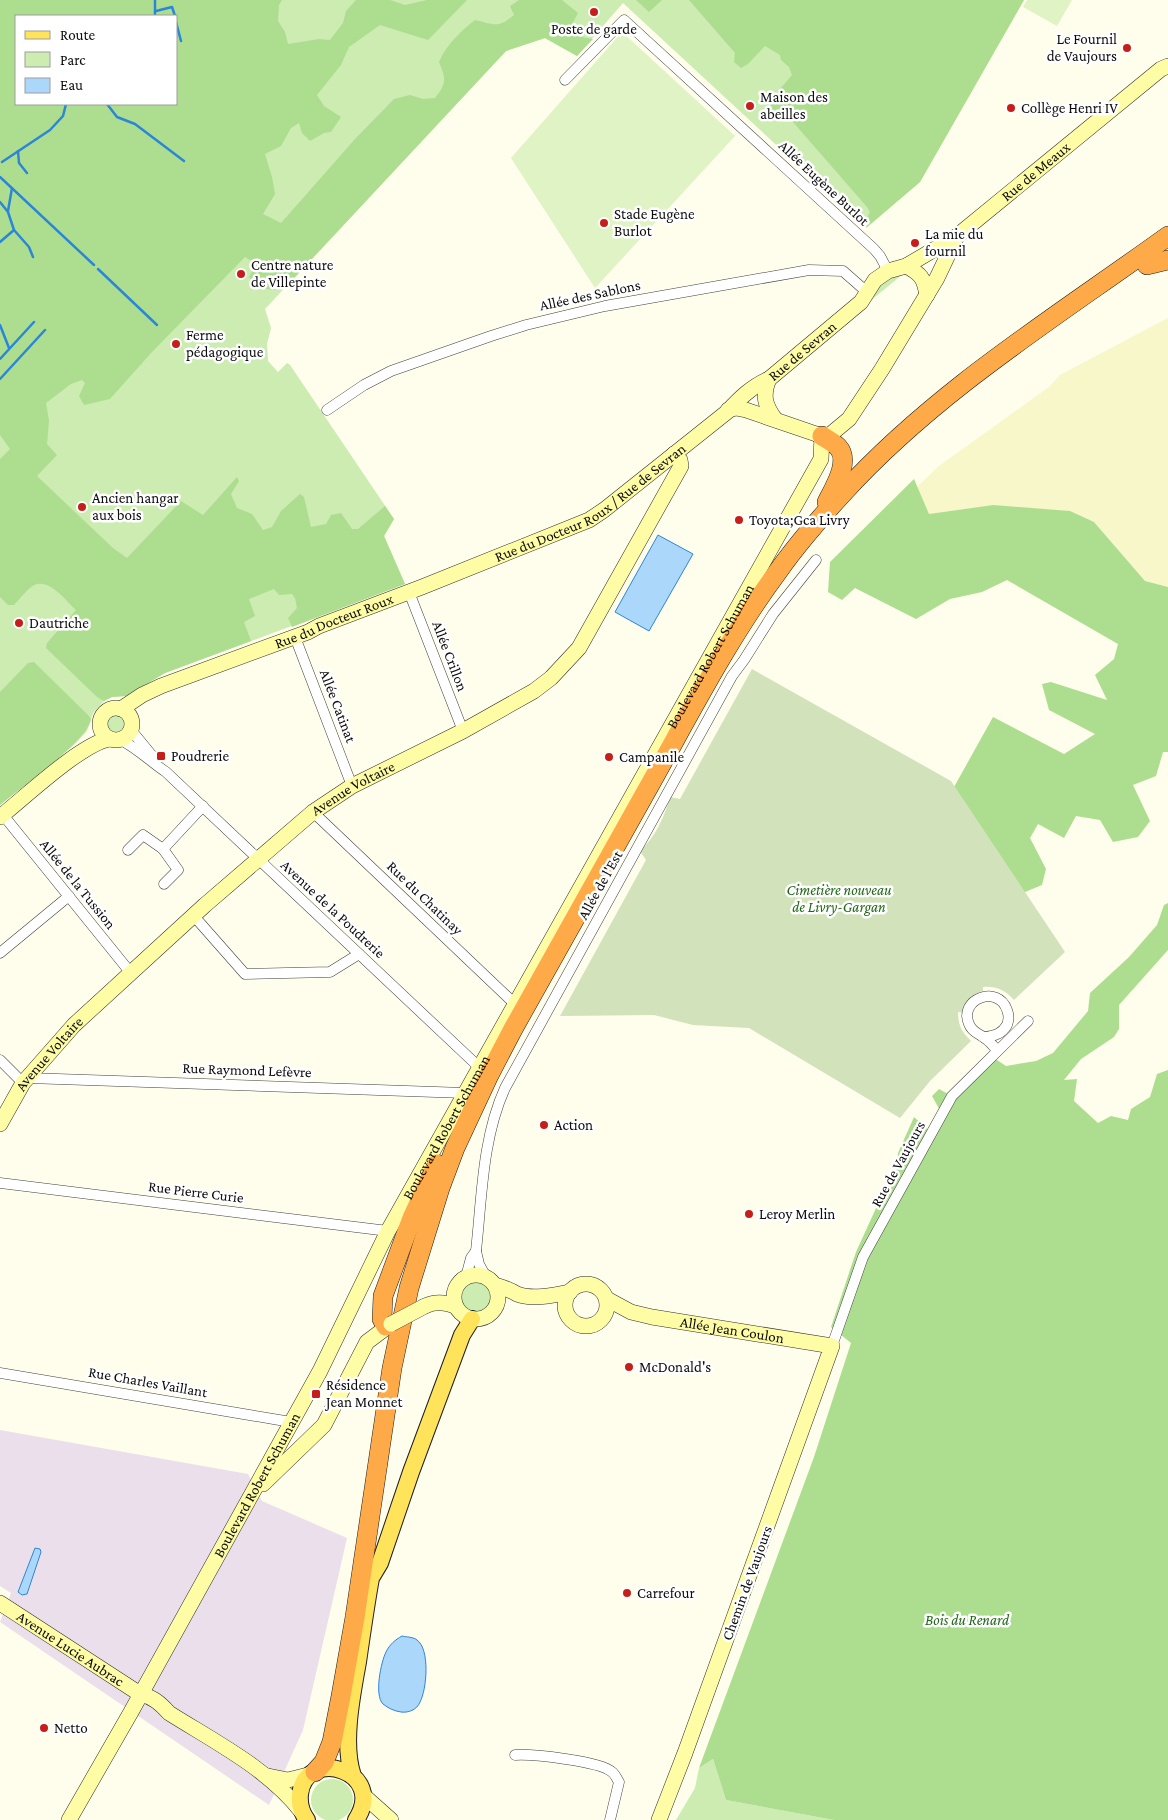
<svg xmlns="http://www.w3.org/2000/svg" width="1168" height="1820" viewBox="0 0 1168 1820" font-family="'Crimson Pro',serif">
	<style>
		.industrial { fill: #ebdfec }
		.farmland { fill: #f7f7c9 }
		.green { fill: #ccecb1; fill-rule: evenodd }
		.forest { fill: #adde8f; fill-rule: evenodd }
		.cemetery { fill: #d2e2ba }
		.pitch { fill: #dff3c4 }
		.water { fill: #abd7fb; stroke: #2c86d8 }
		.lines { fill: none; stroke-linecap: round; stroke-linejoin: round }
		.stream { stroke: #2c86d8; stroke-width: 2.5 }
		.street-casing { stroke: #3f3f3f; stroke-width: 11 }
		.secondary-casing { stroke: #2e2e2e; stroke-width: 16 }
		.primary-casing { stroke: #1d1d1d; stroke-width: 18 }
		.highway-casing { stroke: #1d1d1d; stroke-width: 20 }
		.street { stroke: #fff; stroke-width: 10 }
		.secondary { stroke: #fffca6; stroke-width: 15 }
		.primary { stroke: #ffe35b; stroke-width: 16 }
		.highway { stroke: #ffaa49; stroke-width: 19 }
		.secondary-bridge-casing { stroke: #2e2e2e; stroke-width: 16; stroke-linecap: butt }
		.secondary-bridge { stroke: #fffca6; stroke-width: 15 }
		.poi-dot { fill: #c61e19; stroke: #fff; stroke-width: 2 }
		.labels { text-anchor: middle; stroke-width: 5; stroke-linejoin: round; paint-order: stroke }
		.poi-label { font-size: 15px; fill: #0c0c0c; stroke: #fff; text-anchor: start }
		.street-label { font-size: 15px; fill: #0c0c0c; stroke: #fff }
		.park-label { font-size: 15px; font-style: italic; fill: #226818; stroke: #fff }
	</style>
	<rect width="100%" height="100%" fill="#fffdeb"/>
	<polygon class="industrial" points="0,1430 248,1474 262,1501 347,1538 303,1730 269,1805 0,1622 11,1593 0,1586"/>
	<polygon class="farmland" points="1168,318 1168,587 1145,581 1094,522 993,505 929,514 917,487 939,466 1049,387 1060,375"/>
	<g class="green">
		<path d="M0,0h1024l-104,182 -54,46 -243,-225 -46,53 -32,-18 -39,13 -241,258 6,19 -4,16 1,17 10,11 9,-9 3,2 104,154 -10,17 21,48 -240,89 -39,23 -14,1 -8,4 -11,12 -6,18 -12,13 -75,61zM16,16h160v88h-160z"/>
		<polygon points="903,274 864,306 880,279"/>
		<circle cx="115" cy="724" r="9"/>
		<circle cx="477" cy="1297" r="16"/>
		<polygon points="713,1759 726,1800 834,1820 676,1820 695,1788 699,1768"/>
		<circle cx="332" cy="1800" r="21"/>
	</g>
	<g class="forest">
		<path d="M0,0h282l-3,5 -1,16 7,11 3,12 31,-5 11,1 13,-17 3,-12 10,-11h34l15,5 22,-5h40l-39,40 -48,-15 -31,22 -8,18 -24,30 7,11 17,11 -10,15 -7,1 -14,8 -8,-8 -3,-10 -8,5 -10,18 -16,8 7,23 3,17 -12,20 18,9 74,-84 39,-40 16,-4 13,4 12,-1c12,-15 11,-19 4,-36 7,-17 22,-31 36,-42 19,4 22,9 39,-5l-4,-9 9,-6h43l16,13 -9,17 7,6 17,3 -16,17 -32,-18 -39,13 -222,238 -12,1 -17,-3 -6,-10 7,-13 -11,-7 -93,95 -42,47 -26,6 -5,-9 6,-13 -3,-3 -11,4 -25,19 3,18 -2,23 10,11 -20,21 76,72 14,10 54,-57 22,14 34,-38 2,4 -8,13 6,14 15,6 11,16 9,-3 9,-16 19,-17 4,3 7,30 15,-3 5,-9 10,-2 11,16h6l27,-23 9,13 -10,17 21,48 -113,43 -4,-9 9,-10 -2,-10 -3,-4 -13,1 -5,-6 -25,10 6,17 -11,6 7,19 -86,32 -39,23 -14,1 -8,4 -7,-4 -51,-49 1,-5 29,-33c-10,-9 -26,-32 -42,-25 -7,4 -14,14 -20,20h-6l-8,-8v-138l10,-10 -10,-14zM16,16h160v88h-160z"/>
		<polygon points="636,0 662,0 649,12"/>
		<polygon points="689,0 1024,0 920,182 866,228 863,225 870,212 867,207 786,114 780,111 772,111 770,103 774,96 792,75 789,67 781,60 780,55 765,46 748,64 741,68 734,62 735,53"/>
		<polygon points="914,479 929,514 993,505 1070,511 1094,522 1145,581 1168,587 1168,752 1163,752 1156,776 1133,785 1150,821 1138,837 1113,842 1100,820 1076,816 1064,838 1038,824 1030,838 1046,869 1042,885 1013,897 939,814 993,717 1064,754 1095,734 1049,710 1042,684 1051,682 1107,700 1095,675 1114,659 1118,644 1007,580 982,592 950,599 916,619 855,588 842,600 828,592 830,562"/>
		<path d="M34,662l54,53 3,4c-3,22 -72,70 -91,86v-113l28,-29z"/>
		<polygon points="1168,903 1168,950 1119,1005 1119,1029 1114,1037 1081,1059 1064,1080 1077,1079 1074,1101 1098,1123 1111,1116 1128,1120 1131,1109 1150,1097 1157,1074 1168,1070 1168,1820 834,1820 726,1800 713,1759 699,1768 814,1457 851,1343 831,1327 856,1252 877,1206 896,1173 898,1153 914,1117 932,1133 942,1114 932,1096 939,1089 952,1096 991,1056 1006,1066 1036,1061 1053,1053 1088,1011 1090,993 1129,957 1157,925 1164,905"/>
	</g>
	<path class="cemetery" d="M752,669l199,112 114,171 -51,48c-9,-10 -18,-14 -31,-13v4c-12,4 -17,9 -19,22l-6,-1c0,14 4,20 13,29l-41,40 -30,37 -151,-90 -56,-3 -39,-10 -94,1 86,-156 -6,-9c16,-15 24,-33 30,-54l10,2z"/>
	<g class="pitch">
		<polygon points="1027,0 1072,0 1057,26 1023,7"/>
		<polygon points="622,32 735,136 595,288 511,158"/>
	</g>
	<g class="water">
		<polygon points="658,535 693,554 649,631 615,612"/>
		<polygon points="35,1548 40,1549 41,1552 27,1594 22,1595 18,1592"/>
		<path d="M402,1636c4,1 12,1 15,4 13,9 10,49 3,62 -3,8 -12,11 -19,10 -7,-1 -13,-4 -18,-8 -9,-9 -2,-42 3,-52 4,-8 9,-12 16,-16z"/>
	</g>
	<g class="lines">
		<g class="stream">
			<polyline points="155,0 155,16"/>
			<polyline points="156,11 172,7 175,16"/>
			<polyline points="176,22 181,41"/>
			<polyline points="107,104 117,117 135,124 184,161"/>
			<polyline points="18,151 19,163 27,173"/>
			<polyline points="2,162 50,130 63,116 66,104"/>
			<polyline points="0,177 94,265"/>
			<polyline points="0,202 8,212 14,230 29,247 33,257"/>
			<polyline points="8,211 12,188"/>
			<polyline points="0,242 14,230"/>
			<polyline points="98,269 157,325"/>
			<polyline points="0,325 9,348"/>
			<polyline points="0,359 34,322"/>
			<polyline points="0,379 45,330"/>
		</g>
		<defs>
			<g id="street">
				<polyline points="565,80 624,20 874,249 880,256 888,271"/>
				<polyline points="327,410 364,385 391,371 491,336 526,325 605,306 809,270 843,271 868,293"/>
				<polyline points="409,592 463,731"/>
				<polyline points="295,637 352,786"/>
				<polyline points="131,730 154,758"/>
				<path d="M121,740c16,8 30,22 45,32l314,296"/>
				<polyline points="313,812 516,1005"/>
				<polyline points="3,815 130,972"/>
				<polyline points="163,849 203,806"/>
				<polyline points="128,850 143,835 163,849 178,870 164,884"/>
				<polyline points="193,915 245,974 330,972 359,954"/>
				<polyline points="0,953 69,896"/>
				<path d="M984,1037c10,-1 18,-3 23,-12 2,-5 2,-10 0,-15 -9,-26 -49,-11 -38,14 3,8 9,9 14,13 6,3 10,9 14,13"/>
				<polyline points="0,1060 23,1083"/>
				<polyline points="28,1078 465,1093"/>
				<polyline points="0,1183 388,1231"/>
				<polyline points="466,1277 471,1258 476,1251"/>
				<path d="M486,1277l-7,-13 -3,-13c6,-54 6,-112 29,-163l227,-412 12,-16 29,-46 43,-54"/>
				<polyline points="832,1346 863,1257 952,1096 1028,1021"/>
				<polyline points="0,1373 291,1422"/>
				<path d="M515,1755c17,-1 85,6 97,17 3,2 5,7 7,10l-9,38"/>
			</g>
			<g id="secondary">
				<path d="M906,266c15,8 18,12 21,29"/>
				<path d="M769,379c-7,17 -4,26 6,40"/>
				<polyline points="728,410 736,408 746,410 822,436 831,434 849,419 882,369 937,278 957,236"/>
				<circle cx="116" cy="724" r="16"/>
				<path id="s1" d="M121,709l21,-14 19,-9 147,-54 11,-6 103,-39 167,-67 15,-10 123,-98c12,-13 25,-26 42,-33l92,-77 14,-22 13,-9 18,-5 51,-30 204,-167 7,-3"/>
				<path d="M0,817c24,-19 81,-73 109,-78"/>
				<path id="s2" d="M0,1124l23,-41 51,-58 131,-120 108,-93 39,-26 111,-55 71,-40 17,-13 28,-30 102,-182 -1,-6 -6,-6"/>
				<circle cx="476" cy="1297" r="22"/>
				<circle cx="586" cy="1305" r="21"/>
				<path d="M495,1285c8,2 15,5 22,9 15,6 38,1 53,-2"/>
				<path id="s3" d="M607,1299l24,13 21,5 180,29 -147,407 -26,67"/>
				<path d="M425,1306c11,-5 20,-4 30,0"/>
				<polyline points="263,1484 324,1425 367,1342 391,1324"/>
				<path id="s4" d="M0,1603l140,91c13,3 20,9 29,19 46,29 98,55 132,98"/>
				<polyline points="268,1776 288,1780 312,1774"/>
				<polyline points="363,1795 391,1820"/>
				<path id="s5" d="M69,1820l62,-108 189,-341 68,-140 433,-772 1,-23"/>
			</g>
			<g id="primary">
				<path d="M353,1776c-11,-32 -1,-81 5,-114 4,-28 8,-56 13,-84l9,-15 31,-91 51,-137 10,-16"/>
				<path d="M307,1820c-6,-8 -8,-16 -7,-26 6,-48 88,-23 56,26"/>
			</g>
			<g id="highway">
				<polyline points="1147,265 1168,260"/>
				<path d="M822,436c5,3 12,7 16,11 13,14 -4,41 -11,55"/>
				<polyline points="386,1326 382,1319 383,1296 412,1218 437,1164"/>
				<path d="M315,1772l9,-10 8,-20 9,-46 14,-79 37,-249 17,-80 31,-100 15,-40 34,-73 24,-46c48,-86 96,-171 144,-257 38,-68 75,-139 122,-202 19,-27 42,-53 64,-77 94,-103 213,-176 325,-257"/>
			</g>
		</defs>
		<use href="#street" class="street-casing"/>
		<use href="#secondary" class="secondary-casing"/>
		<use href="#primary" class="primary-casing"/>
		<use href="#highway" class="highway-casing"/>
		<use href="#street" class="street"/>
		<use href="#secondary" class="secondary"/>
		<use href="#primary" class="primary"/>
		<use href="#highway" class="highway"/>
		<defs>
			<polyline id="secondary-bridge" points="391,1324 425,1306"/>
		</defs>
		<use href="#secondary-bridge" class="secondary-bridge-casing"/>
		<use href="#secondary-bridge" class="secondary-bridge"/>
	</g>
	<g class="poi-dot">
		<circle cx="594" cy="12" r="5"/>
		<circle cx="1127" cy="48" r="5"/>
		<circle cx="750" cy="106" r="5"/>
		<circle cx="1011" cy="108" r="5"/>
		<circle cx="604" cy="223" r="5"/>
		<circle cx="915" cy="243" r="5"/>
		<circle cx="241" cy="274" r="5"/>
		<circle cx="176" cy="344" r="5"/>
		<circle cx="82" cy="507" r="5"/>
		<circle cx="739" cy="520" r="5"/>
		<circle cx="19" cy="623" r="5"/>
		<rect x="156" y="751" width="10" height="10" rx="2.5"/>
		<circle cx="609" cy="757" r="5"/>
		<circle cx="544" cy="1125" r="5"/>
		<circle cx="749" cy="1214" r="5"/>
		<circle cx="629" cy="1367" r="5"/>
		<rect x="311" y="1389" width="10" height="10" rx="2.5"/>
		<circle cx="627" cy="1593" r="5"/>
		<circle cx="44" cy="1728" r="5"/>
	</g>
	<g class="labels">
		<g class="poi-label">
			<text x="594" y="34" text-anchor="middle">Poste de garde</text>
			<text x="1117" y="44" text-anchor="end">Le Fournil<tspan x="1117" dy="17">de Vaujours</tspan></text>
			<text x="760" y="102">Maison des<tspan x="760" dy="17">abeilles</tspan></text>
			<text x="1021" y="113">Collège Henri IV</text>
			<text x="614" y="219">Stade Eugène<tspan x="614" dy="17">Burlot</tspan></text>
			<text x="925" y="239">La mie du<tspan x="925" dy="17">fournil</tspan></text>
			<text x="251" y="270">Centre nature<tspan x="251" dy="17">de Villepinte</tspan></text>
			<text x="186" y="340">Ferme<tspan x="186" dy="17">pédagogique</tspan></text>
			<text x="92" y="503">Ancien hangar<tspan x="92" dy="17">aux bois</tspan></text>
			<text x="749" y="525">Toyota;Gca Livry</text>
			<text x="29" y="628">Dautriche</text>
			<text x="171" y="761">Poudrerie</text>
			<text x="619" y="762">Campanile</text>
			<text x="554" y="1130">Action</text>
			<text x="759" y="1219">Leroy Merlin</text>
			<text x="639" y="1372">McDonald's</text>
			<text x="326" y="1390">Résidence<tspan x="326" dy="17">Jean Monnet</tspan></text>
			<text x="637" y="1598">Carrefour</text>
			<text x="54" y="1733">Netto</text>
		</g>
		<g class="street-label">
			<text dy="5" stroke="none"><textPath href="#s1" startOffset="1076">Rue de Meaux</textPath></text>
			<text transform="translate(824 183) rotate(43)" y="5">Allée Eugène Burlot</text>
			<text transform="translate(590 295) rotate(-12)" y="5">Allée des Sablons</text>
			<text dy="5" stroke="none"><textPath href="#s1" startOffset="778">Rue de Sevran</textPath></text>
			<text dy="5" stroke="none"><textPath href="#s1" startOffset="515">Rue du Docteur Roux / Rue de Sevran</textPath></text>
			<text dy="5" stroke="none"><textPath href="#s1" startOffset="231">Rue du Docteur Roux</textPath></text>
			<text transform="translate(450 656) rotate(69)" y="5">Allée Crillon</text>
			<text dy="5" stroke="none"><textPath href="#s5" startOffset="1329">Boulevard Robert Schuman</textPath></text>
			<text transform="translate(338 706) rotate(69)" y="5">Allée Catinat</text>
			<text dy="5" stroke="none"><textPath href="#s2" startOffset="491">Avenue Voltaire</textPath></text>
			<text transform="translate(78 884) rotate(51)" y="5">Allée de la Tussion</text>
			<text transform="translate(600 885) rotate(-61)" y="5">Allée de l'Est</text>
			<text transform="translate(425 898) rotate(44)" y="5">Rue du Chatinay</text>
			<text transform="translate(333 909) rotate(43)" y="5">Avenue de la Poudrerie</text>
			<text dy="5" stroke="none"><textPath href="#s2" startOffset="86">Avenue Voltaire</textPath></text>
			<text transform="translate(247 1070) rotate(2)" y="5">Rue Raymond Lefèvre</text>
			<text dy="5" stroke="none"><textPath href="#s5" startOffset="789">Boulevard Robert Schuman</textPath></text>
			<text transform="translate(898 1164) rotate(-61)" y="5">Rue de Vaujours</text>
			<text transform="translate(196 1192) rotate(7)" y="5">Rue Pierre Curie</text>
			<text dy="5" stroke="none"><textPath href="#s3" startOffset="130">Allée Jean Coulon</textPath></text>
			<text transform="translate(148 1382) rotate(10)" y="5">Rue Charles Vaillant</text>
			<text dy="5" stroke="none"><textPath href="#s5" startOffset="384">Boulevard Robert Schuman</textPath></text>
			<text transform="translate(747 1583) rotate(-70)" y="5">Chemin de Vaujours</text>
			<text dy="5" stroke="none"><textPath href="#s4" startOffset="84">Avenue Lucie Aubrac</textPath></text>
		</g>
		<g class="park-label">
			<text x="839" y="895">Cimetière nouveau<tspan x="839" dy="17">de Livry-Gargan</tspan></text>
			<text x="967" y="1625">Bois du Renard</text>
		</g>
	</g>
	<rect x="15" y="15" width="162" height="90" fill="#ffffff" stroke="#9e9e9e"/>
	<rect x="25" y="31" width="25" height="8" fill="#ffe35b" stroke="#9e9e9e"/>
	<text x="60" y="40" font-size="15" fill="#0c0c0c">Route</text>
	<rect x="25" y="52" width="25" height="15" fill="#ccecb1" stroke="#9e9e9e"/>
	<text x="60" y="65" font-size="15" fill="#0c0c0c">Parc</text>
	<rect x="25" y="78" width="25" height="15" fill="#abd7fb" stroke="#9e9e9e"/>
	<text x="60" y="90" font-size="15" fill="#0c0c0c">Eau</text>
</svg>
